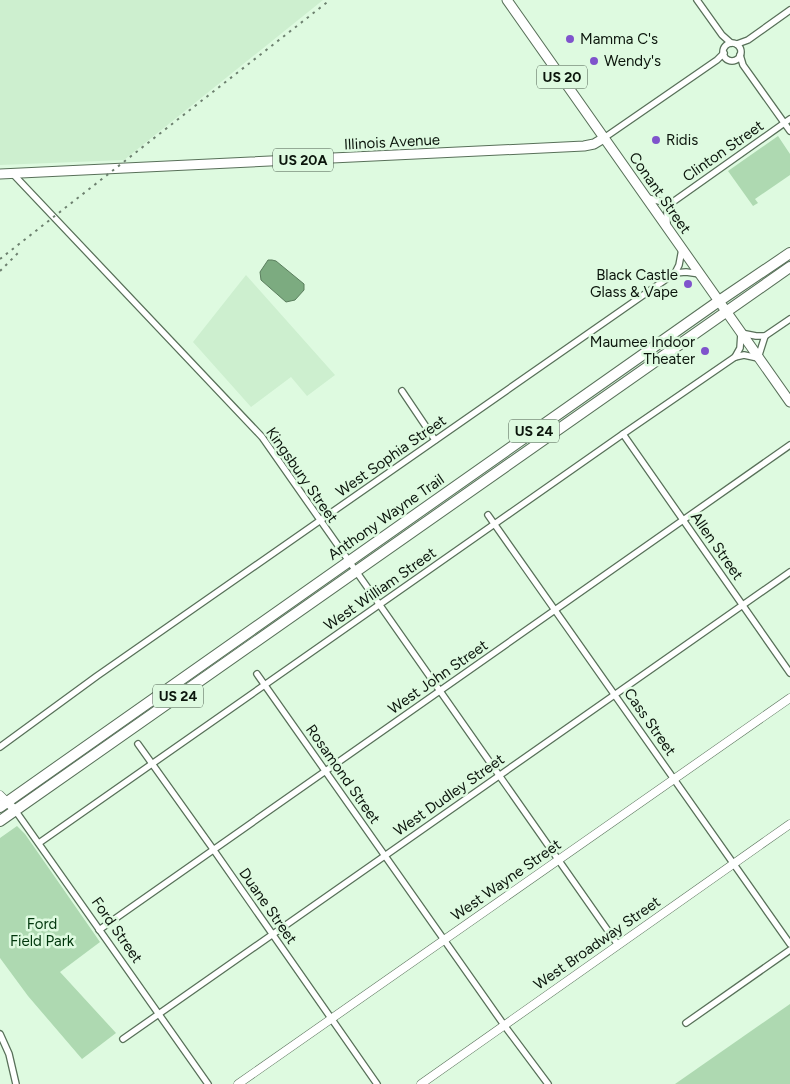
<svg xmlns="http://www.w3.org/2000/svg" width="790" height="1084" viewBox="0 0 790 1084" font-family="Figtree,sans-serif">
	<style>
		.built { fill: #cdefcf }
		.green { fill: #aed9b1 }
		.water { fill: #7cab80; stroke: #5a7e5d }
		.lines { fill: none; stroke-linecap: round; stroke-linejoin: round }
		.street-casing { stroke: #587059; stroke-width: 8 }
		.secondary-casing { stroke: #587059; stroke-width: 9 }
		.primary-casing { stroke: #587059; stroke-width: 11 }
		.highway-casing { stroke: #587059; stroke-width: 12 }
		.street { stroke: #fff; stroke-width: 5.5 }
		.secondary { stroke: #fff; stroke-width: 8 }
		.primary { stroke: #fff; stroke-width: 9 }
		.highway { stroke: #fff; stroke-width: 10 }
		.rail { stroke: #6d806f; stroke-width: 2; stroke-dasharray: 2.5 5; stroke-linecap: butt }
		.poi-dot { fill: #7f53cc; stroke: #defae0; stroke-width: 2 }
		.labels { text-anchor: middle; stroke-width: 5; stroke-linejoin: round; paint-order: stroke }
		.shield { fill: #defae0; stroke: #4a5a4c; stroke-width: 1 }
		.shield-label { font-size: 14px; font-weight: bold; fill: #0b150c }
		.poi-label { font-size: 15px; fill: #0b150c; stroke: #defae0; text-anchor: start }
		.street-label { font-size: 15px; fill: #0b150c; stroke: #defae0 }
		.park-label { font-size: 15px; fill: #00360c; stroke: #defae0 }
	</style>
	<rect width="100%" height="100%" fill="#defae0"/>
	<g class="built">
		<polygon points="0,0 323,0 124,160 0,165"/>
		<polygon points="246,275 335,375 307,396 291,377 251,407 193,342"/>
	</g>
	<g class="green">
		<polygon points="778,136 790,154 790,175 755,199 758,203 753,206 728,171"/>
		<polygon points="17,826 25,834 100,942 60,972 116,1033 82,1059 28,996 0,958 0,838"/>
		<polygon points="790,1004 790,1084 675,1084"/>
	</g>
	<polygon class="water" points="268,260 272,260 276,261 304,284 304,290 295,300 286,302 261,280 260,272"/>
	<g class="lines">
		<defs>
			<g id="street">
				<polyline points="697,0 722,35 731,43"/>
				<circle cx="732" cy="52" r="9"/>
				<polyline points="737,44 748,40 790,10"/>
				<polyline points="740,55 743,65 790,131"/>
				<polyline points="604,138 717,60 724,53"/>
				<polyline points="13,174 262,437 618,945"/>
				<polyline points="648,198 670,204"/>
				<polyline points="667,226 667,213 670,204 790,119"/>
				<polyline points="675,273 686,272 700,274"/>
				<polyline points="735,357 740,348 741,333 756,336 765,336"/>
				<polyline points="402,391 435,440"/>
				<polyline points="623,434 790,673"/>
				<polyline points="488,515 790,944"/>
				<polyline points="257,674 504,1025 548,1084"/>
				<polyline points="138,744 213,849 377,1084"/>
				<polyline points="0,747 97,676 675,273 679,265 682,249"/>
				<polyline points="15,810 208,1084"/>
				<polyline points="39,843 623,434 735,357 744,355 758,358 765,336 790,319"/>
				<polyline points="99,930 790,445"/>
				<polyline points="686,1023 790,950"/>
				<polyline points="0,1034 9,1054 16,1084"/>
				<polyline points="123,1039 790,572"/>
			</g>
			<g id="secondary">
				<polyline points="0,795 15,810"/>
				<polyline points="238,1084 790,698"/>
				<polyline points="421,1084 790,824"/>
			</g>
			<g id="primary">
				<polyline points="507,0 790,402"/>
				<polyline points="0,174 584,146 594,144 604,138"/>
			</g>
			<g id="highway">
				<polyline points="0,807 719,301 790,253"/>
				<polyline points="0,821 790,267"/>
			</g>
		</defs>
		<use href="#street" class="street-casing"/>
		<use href="#secondary" class="secondary-casing"/>
		<use href="#primary" class="primary-casing"/>
		<use href="#highway" class="highway-casing"/>
		<use href="#street" class="street"/>
		<use href="#secondary" class="secondary"/>
		<use href="#primary" class="primary"/>
		<use href="#highway" class="highway"/>
		<g class="rail">
			<polyline points="0,259 330,0"/>
			<polyline points="0,271 20,251"/>
		</g>
	</g>
	<g class="poi-dot">
		<circle cx="570" cy="39" r="5"/>
		<circle cx="594" cy="61" r="5"/>
		<circle cx="656" cy="140" r="5"/>
		<circle cx="688" cy="284" r="5"/>
		<circle cx="705" cy="351" r="5"/>
	</g>
	<g class="labels">
		<g class="shield">
			<rect x="537" y="65.5" width="50" height="23" rx="4"/>
			<rect x="273" y="148.5" width="60" height="23" rx="4"/>
			<rect x="509" y="419.5" width="50" height="23" rx="4"/>
			<rect x="153" y="684.5" width="50" height="23" rx="4"/>
		</g>
		<g class="shield-label">
			<text x="562" y="82">US 20</text>
			<text x="303" y="165">US 20A</text>
			<text x="534" y="436">US 24</text>
			<text x="178" y="701">US 24</text>
		</g>
		<g class="poi-label">
			<text x="580" y="44">Mamma C's</text>
			<text x="604" y="66">Wendy's</text>
			<text x="666" y="145">Ridis</text>
			<text x="678" y="280" text-anchor="end">Black Castle<tspan x="678" dy="17">Glass &amp; Vape</tspan></text>
			<text x="695" y="347" text-anchor="end">Maumee Indoor<tspan x="695" dy="17">Theater</tspan></text>
		</g>
		<g class="street-label">
			<text transform="translate(392 142) rotate(-3)" y="5">Illinois Avenue</text>
			<text transform="translate(723 151) rotate(-35)" y="5">Clinton Street</text>
			<text transform="translate(660 193) rotate(55)" y="5">Conant Street</text>
			<text transform="translate(391 456) rotate(-35)" y="5">West Sophia Street</text>
			<text transform="translate(302 475) rotate(55)" y="5">Kingsbury Street</text>
			<text transform="translate(386 517) rotate(-35)" y="5">Anthony Wayne Trail</text>
			<text transform="translate(717 546) rotate(55)" y="5">Allen Street</text>
			<text transform="translate(380 589) rotate(-35)" y="5">West William Street</text>
			<text transform="translate(438 677) rotate(-35)" y="5">West John Street</text>
			<text transform="translate(650 722) rotate(55)" y="5">Cass Street</text>
			<text transform="translate(343 774) rotate(55)" y="5">Rosamond Street</text>
			<text transform="translate(449 795) rotate(-35)" y="5">West Dudley Street</text>
			<text transform="translate(506 880) rotate(-35)" y="5">West Wayne Street</text>
			<text transform="translate(268 906) rotate(55)" y="5">Duane Street</text>
			<text transform="translate(117 930) rotate(55)" y="5">Ford Street</text>
			<text transform="translate(597 943) rotate(-35)" y="5">West Broadway Street</text>
		</g>
		<g class="park-label">
			<text x="42" y="929">Ford<tspan x="42" dy="17">Field Park</tspan></text>
		</g>
	</g>
</svg>
